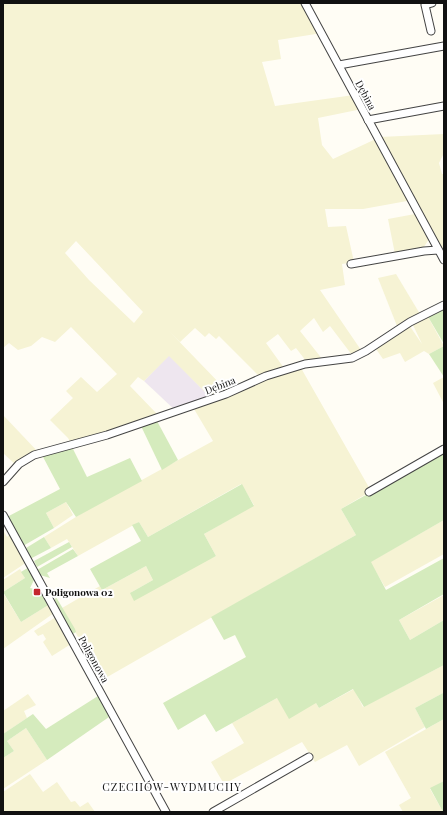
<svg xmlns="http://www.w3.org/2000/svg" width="447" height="815" viewBox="0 0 447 815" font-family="'Playfair Display',serif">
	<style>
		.industrial { fill: #eee6ef }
		.farmland { fill: #f6f3d4; fill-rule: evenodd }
		.green { fill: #d5ebbd }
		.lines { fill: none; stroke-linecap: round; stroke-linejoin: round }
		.minor-casing { stroke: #444; stroke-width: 9 }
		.minor { stroke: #fff; stroke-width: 7 }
		.poi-dot { fill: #c4262e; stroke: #fff; stroke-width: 1.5 }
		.labels { text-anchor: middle; stroke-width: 4; stroke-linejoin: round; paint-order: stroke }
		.street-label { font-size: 10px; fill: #111; stroke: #fff }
		.poi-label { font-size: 10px; font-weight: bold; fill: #111; stroke: #fff; text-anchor: start }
		.neighbourhood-label { font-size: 11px; letter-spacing: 1px; fill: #111; stroke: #fff }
	</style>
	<rect width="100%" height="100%" fill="#fffdf5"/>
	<polygon class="industrial" points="169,355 210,397 176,411 144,381"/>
	<g class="farmland">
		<path d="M3,3h302l17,30 -44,7 3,19 -19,3 13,44 79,-11 8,14 -44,9 4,27 11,14 47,-22 64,-3v19l-5,10 3,11h2v83l-15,-18 -7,11 -27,4 -7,-35 27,-5 -8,-13 -44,8h-38l3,18 18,-1 8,36 -12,2 3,21 -25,5 41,60 -9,5 -22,-29 -7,6 -9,-14 -14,13 23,29 -17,1 -10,-13 -5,3 -13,-17 -12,9 18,25 -25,8 -40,-40 -3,3 -7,-6 -4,4 -10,-9 -15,14 -12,-12 58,60 -16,7 -41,-41 -25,25 -6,-4 -8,9 27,28 -85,31 -4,-7 -18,-18 23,-22 -7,-7 15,-14 16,15 20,-18 -46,-47 -16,15 -13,-5 -11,9 -13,4 -9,-7 -6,5zM76,241l67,71 -9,11 -45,-43 -24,-27z"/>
		<polygon points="396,274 420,314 397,326 378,278"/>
		<polygon points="427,315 444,346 429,354 424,351 405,362 400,353 383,359 376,349 377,346 409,325 422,344 412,323"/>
		<polygon points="301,368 371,491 341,509 356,535 102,680 62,608 100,586 102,590 146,566 153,580 130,593 216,556 204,534 254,505 241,484 148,537 139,522 78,556 67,539 51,548 44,537 87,510 213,441 194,409 252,386 253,387 258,382"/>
		<polygon points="444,377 444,404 433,383"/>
		<polygon points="3,415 39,453 16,465 3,453"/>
		<polygon points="66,502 73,515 54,528 46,513"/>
		<polygon points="444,520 444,554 385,587 370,562"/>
		<polygon points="3,530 7,537 10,534 27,562 3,578"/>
		<polygon points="20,569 25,578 3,592 3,580"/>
		<polygon points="3,593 21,622 50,604 54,613 3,649"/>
		<polygon points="444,595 444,620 410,640 399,620"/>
		<polygon points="56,617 71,644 52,656 43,642 46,639 43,634 38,636 34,631"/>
		<polygon points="444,665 444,695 443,693 415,708 425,727 359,766 347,745 315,762 302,742 224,784 211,762 244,743 232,723 277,698 316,703 319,708 354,689 363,707"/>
		<polygon points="28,694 36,705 24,711 27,718 3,734 3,711"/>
		<polygon points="444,719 444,781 430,789 443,812 403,812 399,805 411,798 385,752"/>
		<polygon points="26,728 47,760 3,789 3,758 14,751 7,741"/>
		<polygon points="30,774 43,792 57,782 71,802 75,801 80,807 88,802 95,812 3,812 3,792"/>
	</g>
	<g class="green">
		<polygon points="444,308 444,344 427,315"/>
		<polygon points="444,346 444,377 429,354"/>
		<polygon points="157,421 178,460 162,470 141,426"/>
		<polygon points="72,447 87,477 130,458 142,481 76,517 66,502 46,513 54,528 23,546 7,517 60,489 42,455"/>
		<polygon points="444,451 444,520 371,562 386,590 444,558 444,594 399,620 410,640 444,620 444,665 364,707 353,689 319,708 316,703 289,719 277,698 216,732 205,714 178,730 163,703 246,657 235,635 224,640 211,617 356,535 341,509"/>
		<polygon points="242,484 254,506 204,534 216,556 134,601 130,593 153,580 146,566 102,590 90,569 141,541 132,525 139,522 148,537"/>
		<polygon points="44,537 51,548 30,559 26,548"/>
		<polygon points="69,542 72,547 37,567 34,561"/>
		<polygon points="73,549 78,556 47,573 50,578 40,575 37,570"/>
		<polygon points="29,567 35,578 30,588 35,589 34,591 37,594 38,592 46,599 50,604 21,622 3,592 25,578 21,572"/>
		<polygon points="56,597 75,629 76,632 73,634 54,602"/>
		<polygon points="443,693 444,719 426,729 415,708"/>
		<polygon points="98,696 109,717 47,760 26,728 7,741 14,751 3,758 3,734 33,714 46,729"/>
		<polygon points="444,781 444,812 443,812 430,788"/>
	</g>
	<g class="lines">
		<defs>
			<g id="minor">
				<polyline points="305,3 444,260"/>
				<polyline points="431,31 425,5 432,3"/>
				<polyline points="339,65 444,46"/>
				<polyline points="368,120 444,106"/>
				<polyline points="351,264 424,251 438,250"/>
				<polyline points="3,482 19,464 34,455 107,435 226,394 266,376 305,364 352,358 366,351 410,322 444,305"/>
				<polyline points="369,492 444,449"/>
				<polyline points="3,515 166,812"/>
				<polyline points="213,812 309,757"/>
			</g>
		</defs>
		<use href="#minor" class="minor-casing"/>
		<use href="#minor" class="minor"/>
	</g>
	<rect class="poi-dot" x="33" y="588" width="8" height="8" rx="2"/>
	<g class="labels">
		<g class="street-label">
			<text transform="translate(366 95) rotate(62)" y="4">Dębina</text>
			<text transform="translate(220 385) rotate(-21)" y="4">Dębina</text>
			<text transform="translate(94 659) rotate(61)" y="4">Poligonowa</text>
		</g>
		<g class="poi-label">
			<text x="45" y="596">Poligonowa 02</text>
		</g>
		<g class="neighbourhood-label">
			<text x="172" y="791">CZECHÓW-WYDMUCHY</text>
		</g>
	</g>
	<rect width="447" height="815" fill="none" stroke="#111111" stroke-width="8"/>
</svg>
